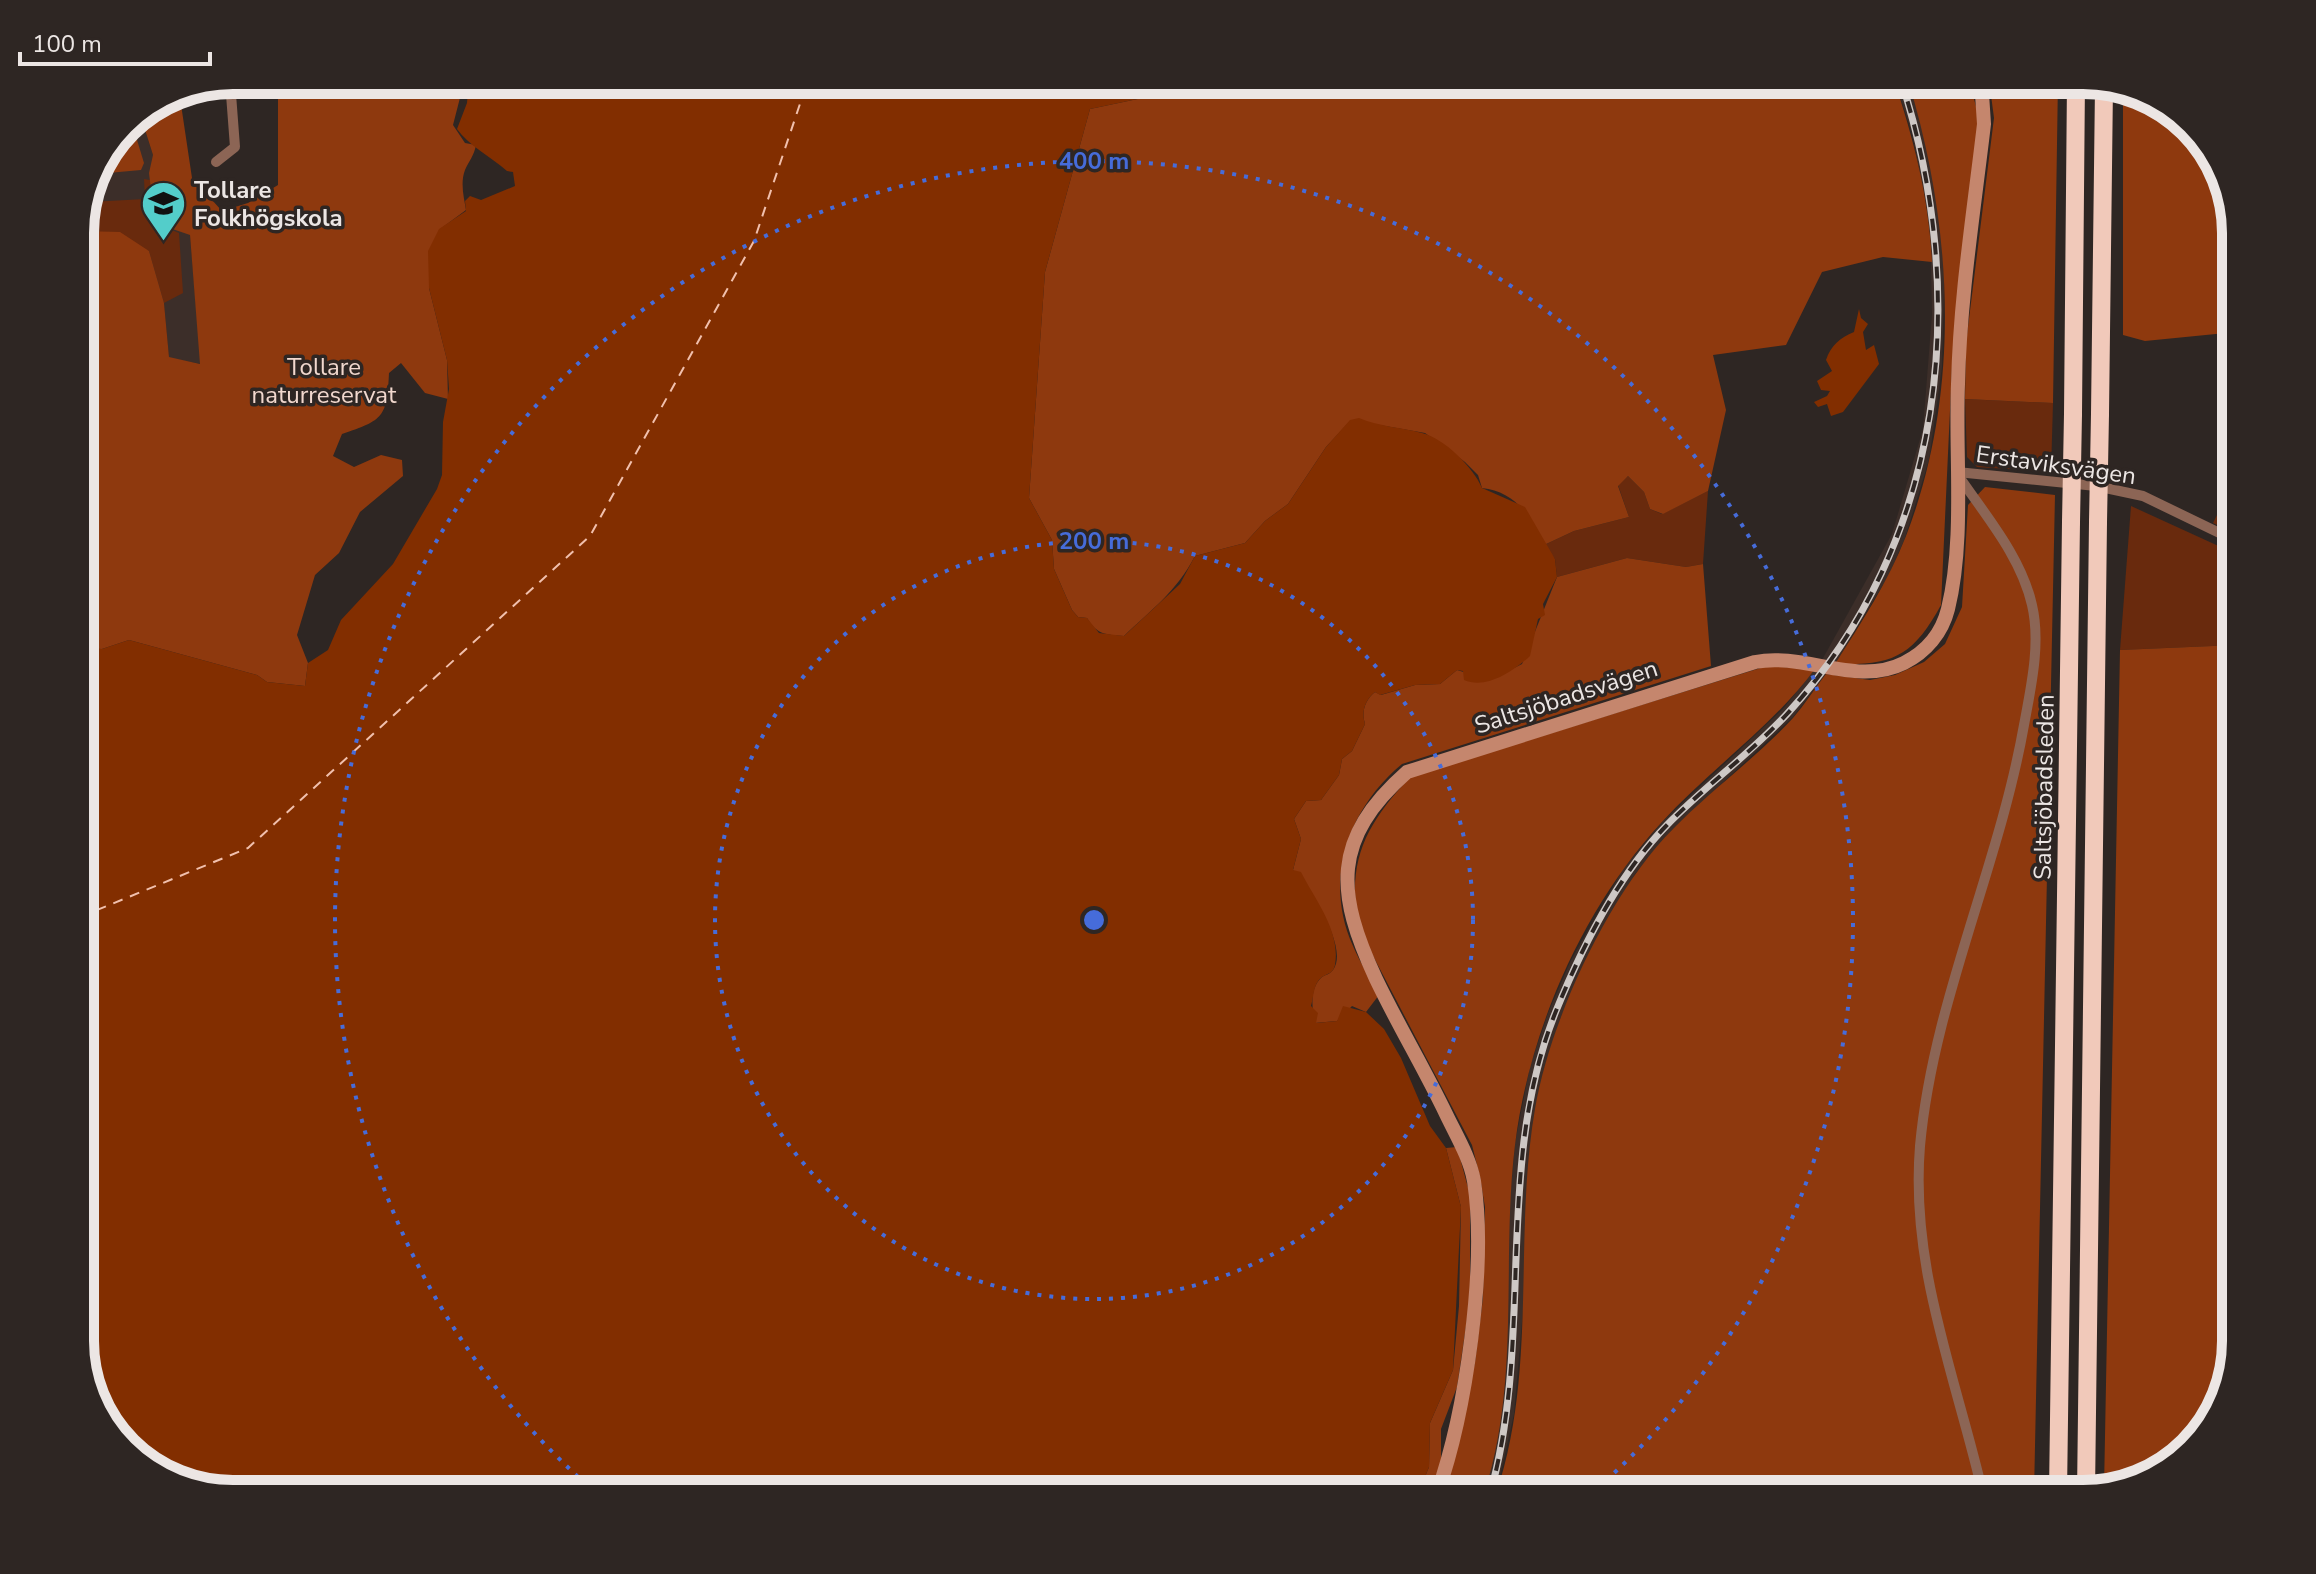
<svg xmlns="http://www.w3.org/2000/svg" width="2316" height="1574" viewBox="0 0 2316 1574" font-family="'Nunito Sans',sans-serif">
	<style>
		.built { fill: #3c2e29 }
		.green { fill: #692a0d }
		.forest { fill: #8e390e }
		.water { fill: #822e00 }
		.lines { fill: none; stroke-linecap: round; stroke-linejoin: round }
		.ferry { stroke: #f1c0ad; stroke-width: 2; stroke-dasharray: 10 8; stroke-linecap: butt }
		.street { stroke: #8c6555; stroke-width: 10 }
		.secondary { stroke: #c5866d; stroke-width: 14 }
		.highway { stroke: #f1c9ba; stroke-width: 18 }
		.rail-casing { stroke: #cec8c5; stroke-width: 7 }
		.rail { stroke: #2e2623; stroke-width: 4; stroke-dasharray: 12; stroke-linecap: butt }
		.highway-bridge { stroke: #f1c9ba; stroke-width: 18 }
		.ring { fill: none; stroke: #466cda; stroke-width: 4; stroke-dasharray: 4 8 }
		.labels { text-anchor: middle; stroke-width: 7; stroke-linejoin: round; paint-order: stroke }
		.poi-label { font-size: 24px; font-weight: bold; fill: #ece6e4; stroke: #2e2623; text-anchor: start }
		.park-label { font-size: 24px; fill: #f1d8ce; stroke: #2e2623 }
		.street-label { font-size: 24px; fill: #ece6e4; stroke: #2e2623 }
		.rim { fill: none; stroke: #ece6e4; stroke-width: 10 }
		.centre { fill: #466cda; stroke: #2e2623; stroke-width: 4 }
		.ring-label { font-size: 24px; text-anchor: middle; font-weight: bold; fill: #466cda; stroke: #2e2623; stroke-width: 7; stroke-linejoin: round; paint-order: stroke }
	</style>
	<rect width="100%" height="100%" fill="#2e2623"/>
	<g class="built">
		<polygon points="1894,80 1908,80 1923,130 1941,218 1945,257 1942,367 1929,460 1905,538 1889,575 1835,664 1822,660 1892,534 1923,429 1932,314 1930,222 1911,130"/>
		<polygon points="140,114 153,155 189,224 201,364 169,358 164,303 80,231 80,223 125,124"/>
		<polygon points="1815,669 1826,674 1793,717 1672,830 1635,874 1584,964 1561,1017 1544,1070 1514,1414 1496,1494 1484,1494 1515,1143 1530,1066 1548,1013 1571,960 1623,869 1662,822 1782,710"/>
	</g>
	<g class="green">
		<polygon points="144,179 150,180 155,223 179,233 183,293 164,303 149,251 80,231 90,202 145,199"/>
		<polygon points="1965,399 2053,403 2051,472 1977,467 1967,457"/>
		<polygon points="1628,476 1644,492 1650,509 1662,514 1708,491 1703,564 1686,567 1627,558 1557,577 1555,559 1544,545 1574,531 1629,517 1618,485"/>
		<polygon points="2236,477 2236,534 2213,523"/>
		<polygon points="2131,506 2236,554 2236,645 2120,650"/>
		<polygon points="2236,711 2236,794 2224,746"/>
	</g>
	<g class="forest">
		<path d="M278,80h177l-1,6 8,4 -9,35 12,18 11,2c-2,11 -7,16 -11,25 -5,13 -1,28 1,40l-27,20 -10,58 18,72 1,39 -23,-6 -24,-30 -12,10c-2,44 -5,47 -47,61l-9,22 21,11 27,-12 21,5 1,16 -43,36 -21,41 -24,22 -18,60 11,28 -3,23 -38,-4 -10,-7 -128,-35 -27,9 -22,-1v-417l40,1 29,19 15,52 5,54 31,7 -10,-129 -35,-12 -6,-50 4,-18 -13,-41 39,-23 13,87 30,33 26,-8 30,-18z"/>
		<path d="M1181,80h713c20,60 35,118 38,182l-49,-5 -61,15 -36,73 -73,10 13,55 -18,81 -45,23 -13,-5 -6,-17 -16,-16 -10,10 11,31 -55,14 -30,14c-11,-28 -30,-54 -62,-57l-4,-13 -13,-13 -40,-29 -74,-13 -25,27 -38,57 -23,17 -20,22 -50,13c-19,36 -43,53 -71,80 -18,-1 -28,-2 -37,-18l-9,-1 -6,-7 -18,-41 -2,-29 -23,-42 16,-226 45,-163 76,-16z"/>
		<path d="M1908,80h61l10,38 -27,249 -11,238c-28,51 -48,61 -106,59 26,-41 53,-82 71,-128 56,-145 47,-309 2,-456z"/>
		<polygon points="1989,80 2058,80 2053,403 1965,399 1966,343 1994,118"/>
		<path d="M2123,92c14,4 35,7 47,15 73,55 66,144 66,225l-91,9 -22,-6z"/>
		<polygon points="131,120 144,163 141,170 108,173 104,170 125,124"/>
		<path d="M1985,487l70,8 -21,999h-538c42,-124 17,-258 39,-385 15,-89 74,-216 138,-280 38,-39 83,-71 120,-111 12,-14 22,-30 33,-44l44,6 25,-5 29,-13 21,-18 17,-37 6,-102z"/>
		<path d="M1627,558l59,9 17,-3 8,102 -309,98c-54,45 -79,116 -49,182 7,17 18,33 26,49l-13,17 -14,-6 -15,15 -22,2c-3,-14 -6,-35 7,-46 5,-3 7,-2 11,-7 17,-23 -25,-83 -40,-100l8,-31 -7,-20 12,-18 15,-1 18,-25 3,-16 10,-8 13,-27c-4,-12 0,-24 10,-32l6,3 34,-10 25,-1 17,-14 33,10 32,-16 35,-87z"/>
		<polygon points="2236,645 2236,711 2224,746 2236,794 2236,1342 2210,1427 2151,1478 2104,1489 2120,650"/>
		<path d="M1767,666l48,3c-44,59 -105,100 -154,154 -78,85 -132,207 -146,322 -14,116 6,235 -31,349h-38l29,-132 8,-64 2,-91 -5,-30 -8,-32 -113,-216c-13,-68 6,-103 51,-152z"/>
		<polygon points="1457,1147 1470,1195 1470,1299 1457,1387 1441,1429 1441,1461 1431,1494 1418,1494 1429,1467 1430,1423 1453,1370 1459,1306 1461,1207 1446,1148"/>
	</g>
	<g class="water">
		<path d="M469,80h712l-15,13 -76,16 -45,163 -16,226 23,42 2,29 18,41 6,7 9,1 12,15 25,3 56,-52 15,-28 50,-13 20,-22 23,-17 38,-57 24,-27 9,-2c21,9 42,9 63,15 22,5 52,35 60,55l43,19 30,52 2,18 -14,27 2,11 -7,4 -8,37c-16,15 -44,34 -66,24l-1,-9 -6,-1 -17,14 -25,1 -35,10 -5,-3c-10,8 -14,20 -10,32l-13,27 -10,8 -3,16 -18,25 -15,1 -12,18 7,20 -8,31 8,2c14,28 40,59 34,93 -2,9 -7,8 -13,12 -9,7 -8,19 -11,29l7,7 -2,10 21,-2 6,-15 23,6 18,17 17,29 29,68 16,22 15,59 -8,163 -23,53 -1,44 -11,27h-1185l-86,-26 -47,-51 -20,-66v-703l22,1 27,-9 128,35 10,7 38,4 3,-23 20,-13 13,-30 52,-56 44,-75 5,-14 1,-53 6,-33 -2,-29 -18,-72 -1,-37 11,-22 27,-18 -1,-10 5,-5 11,4 34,-14 -2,-14 -6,-1c-16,-14 -39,-26 -50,-42l10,-26z"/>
		<path d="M1859,309l2,9 7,6 -5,8 3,18 8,-5 5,19 -36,48 -12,4 -4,-12 -9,3 -4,-5 13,-6 3,-5 -9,-1 -4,-9 15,-10 -6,-11c5,-15 14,-22 28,-28z"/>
	</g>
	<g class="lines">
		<polyline class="ferry" points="80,917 248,848 590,536 754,241 808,80"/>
		<g class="street">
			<polyline points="216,162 235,147 230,81"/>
			<polyline points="1957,472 2096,486 2143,496 2236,541"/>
			<path d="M1958,475c27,40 63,81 74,130 9,38 -1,82 -8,120 -25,142 -91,277 -104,421 -10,122 36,231 63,348"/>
		</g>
		<path class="secondary" d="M1437,1494c29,-82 50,-227 37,-313 -4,-23 -18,-46 -28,-67 -22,-46 -48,-89 -70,-135 -40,-86 -45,-140 31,-207l348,-110c50,-10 101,25 149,1 22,-11 38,-30 44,-54 17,-69 7,-154 10,-225 2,-87 16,-174 26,-260l-2,-30 -7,-14"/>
		<g class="highway">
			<polyline points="2073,414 2076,80"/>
			<polyline points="2100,414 2104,86"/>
			<polyline points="2058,1494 2071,522"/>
			<polyline points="2086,1494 2098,522"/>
		</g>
		<defs>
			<path id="rail" d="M1490,1494c45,-159 3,-327 66,-483 26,-64 62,-136 111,-186 38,-39 83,-71 120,-111 159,-173 184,-417 114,-634"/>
		</defs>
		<use href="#rail" class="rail-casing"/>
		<use href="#rail" class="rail"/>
		<g class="highway-bridge">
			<polyline points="2071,522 2073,414"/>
			<polyline points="2098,522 2100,414"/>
		</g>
	</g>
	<g class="ring">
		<circle cx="1094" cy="920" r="379"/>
		<path d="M596 1493A759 759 0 1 1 1592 1493"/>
	</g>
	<defs>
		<symbol id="university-pin" viewBox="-11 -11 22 30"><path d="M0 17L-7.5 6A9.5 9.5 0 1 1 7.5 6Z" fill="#53cdca" stroke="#2e2623"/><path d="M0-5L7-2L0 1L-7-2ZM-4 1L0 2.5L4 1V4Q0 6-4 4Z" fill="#111"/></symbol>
	</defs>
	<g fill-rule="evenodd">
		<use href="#university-pin" x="138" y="178" width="51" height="69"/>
	</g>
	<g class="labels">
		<g class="poi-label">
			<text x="194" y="198">Tollare<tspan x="194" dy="28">Folkhögskola</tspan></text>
		</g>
		<g class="park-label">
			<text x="324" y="375">Tollare<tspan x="324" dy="28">naturreservat</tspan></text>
		</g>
		<g class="street-label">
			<text transform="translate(2056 465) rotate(8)" y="8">Erstaviksvägen</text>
			<text transform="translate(1566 697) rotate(-18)" y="8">Saltsjöbadsvägen</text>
			<text transform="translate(2044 787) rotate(-89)" y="8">Saltsjöbadsleden</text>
		</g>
	</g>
	<path d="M0 0H2316V1574H0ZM233 94H2083A139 139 0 0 1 2222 233V1341A139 139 0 0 1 2083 1480H233A139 139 0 0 1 94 1341V233A139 139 0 0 1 233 94Z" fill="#2e2623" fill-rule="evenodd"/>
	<path class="rim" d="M233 94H2083A139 139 0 0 1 2222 233V1341A139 139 0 0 1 2083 1480H233A139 139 0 0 1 94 1341V233A139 139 0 0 1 233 94Z"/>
	<circle cx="1094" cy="920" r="12" class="centre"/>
	<g class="ring-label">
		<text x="1094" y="169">400 m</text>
		<text x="1094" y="549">200 m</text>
	</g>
	<path d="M20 52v12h190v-12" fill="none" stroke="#ece6e4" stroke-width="4"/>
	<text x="32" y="52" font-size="24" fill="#ece6e4" stroke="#2e2623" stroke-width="6" paint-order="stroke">100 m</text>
</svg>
